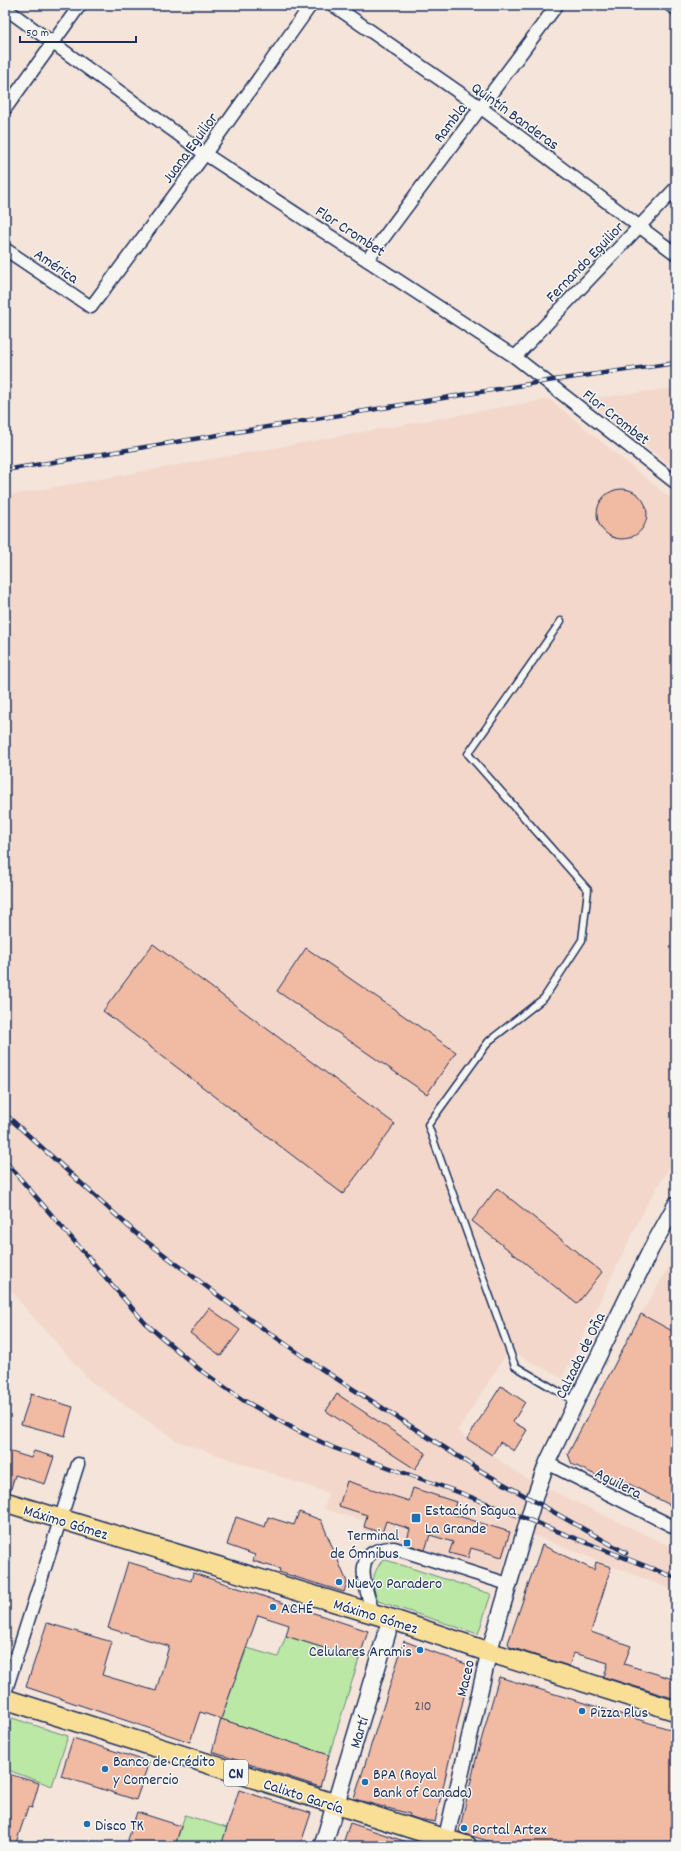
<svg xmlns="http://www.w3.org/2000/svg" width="681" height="1851" viewBox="0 0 681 1851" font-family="Dekko,sans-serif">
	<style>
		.built { fill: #f3d7ca }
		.green { fill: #bbe8a5; stroke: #6b8c82 }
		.building { fill: #f0baa3; stroke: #1b2f5e }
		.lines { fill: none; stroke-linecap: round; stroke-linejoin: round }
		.service-casing { stroke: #1b2f5e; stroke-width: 9 }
		.minor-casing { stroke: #1b2f5e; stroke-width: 15 }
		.tertiary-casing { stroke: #1b2f5e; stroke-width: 18 }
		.secondary-casing { stroke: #1b2f5e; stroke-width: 20 }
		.primary-casing { stroke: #1b2f5e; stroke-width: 22 }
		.service { stroke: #f6f6f2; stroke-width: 6 }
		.minor { stroke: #f6f6f2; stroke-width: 12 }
		.tertiary { stroke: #f6f6f2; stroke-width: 15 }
		.secondary { stroke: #f6f6f2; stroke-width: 17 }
		.primary { stroke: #f9df96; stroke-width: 19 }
		.rail-casing { stroke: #1b2f5e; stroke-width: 4.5 }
		.rail { stroke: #f6f6f2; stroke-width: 3; stroke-dasharray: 9; stroke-linecap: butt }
		.poi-dot { fill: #1f6fb2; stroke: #f6f6f2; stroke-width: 1.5 }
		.labels { text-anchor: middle; stroke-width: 3; stroke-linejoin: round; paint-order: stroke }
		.number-label { font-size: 14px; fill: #50526f }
		.shield { fill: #f6f6f2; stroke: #5d6b8a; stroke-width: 1 }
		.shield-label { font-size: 15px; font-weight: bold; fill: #1b2f5e }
		.street-label { font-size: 16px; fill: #1b2f5e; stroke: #f6f6f2 }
		.poi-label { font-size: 16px; fill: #1b2f5e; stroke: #f6f6f2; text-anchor: start }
	</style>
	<rect width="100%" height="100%" fill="#f4e4da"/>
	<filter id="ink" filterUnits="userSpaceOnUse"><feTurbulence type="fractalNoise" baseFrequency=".025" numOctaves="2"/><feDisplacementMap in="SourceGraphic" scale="8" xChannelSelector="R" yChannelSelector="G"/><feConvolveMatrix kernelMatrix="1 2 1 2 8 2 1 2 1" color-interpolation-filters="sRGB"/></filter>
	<g filter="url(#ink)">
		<g class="built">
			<polygon points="676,388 676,470 587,399"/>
			<polygon points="549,399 676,503 676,1156 646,1206 562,1378 509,1350 457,1431 525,1478 676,1549 676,1591 515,1528 500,1575 362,1533 365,1521 324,1509 328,1493 177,1441 90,1381 21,1303 5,1282 5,496"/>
			<polygon points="676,1254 676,1333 641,1314"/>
		</g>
		<g class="green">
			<path d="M383,1559l108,35 -13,40 -100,-33c-7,-18 -7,-25 5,-42z"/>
			<polygon points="286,1636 359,1659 329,1755 221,1719 247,1648 278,1657"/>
			<polygon points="12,1718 68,1736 52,1786 5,1769 5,1741"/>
			<polygon points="185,1815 227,1828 221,1846 175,1846"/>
		</g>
		<g class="building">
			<circle cx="622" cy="514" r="25"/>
			<polygon points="153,944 395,1124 343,1194 103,1011"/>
			<polygon points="306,948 456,1052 427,1094 277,991"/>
			<polygon points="497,1188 602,1272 577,1304 472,1221"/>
			<polygon points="209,1308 240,1330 221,1356 190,1333"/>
			<polygon points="641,1314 676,1333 676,1508 629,1484 626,1489 572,1464 568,1454"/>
			<polygon points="501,1386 525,1402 513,1422 527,1430 514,1451 500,1442 492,1455 467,1439"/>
			<polygon points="31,1394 73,1407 65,1436 21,1424"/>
			<polygon points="337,1394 426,1453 415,1469 326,1411"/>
			<polygon points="5,1450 31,1458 34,1451 54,1457 45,1484 15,1475 10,1492 5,1491"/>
			<polygon points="347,1481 409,1501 413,1488 456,1502 452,1514 510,1532 502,1557 471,1548 468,1558 449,1553 453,1542 430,1535 425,1550 406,1544 410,1529 386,1521 382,1533 364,1527 367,1515 339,1506"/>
			<polygon points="299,1512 321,1520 347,1582 344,1592 279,1572 280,1569 253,1561 255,1555 227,1545 236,1517 265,1527 268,1517 294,1525"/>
			<polygon points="542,1545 594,1570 596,1562 611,1567 591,1632 631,1646 624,1664 676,1680 676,1699 604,1677 608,1663 574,1653 569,1666 510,1647 508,1643"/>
			<polygon points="128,1562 191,1581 193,1573 368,1631 359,1659 286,1636 289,1625 258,1615 221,1719 200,1712 190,1742 26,1687 47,1623 112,1642 102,1675 156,1691 169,1646 108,1628"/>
			<polygon points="404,1641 471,1666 435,1822 418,1819 409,1816 410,1814 354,1799"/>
			<polygon points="499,1677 676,1731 676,1846 504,1846 459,1832 477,1755"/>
			<polygon points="221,1719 329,1755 320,1787 212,1752"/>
			<polygon points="73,1738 149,1762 136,1800 61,1776"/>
			<polygon points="5,1773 39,1783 32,1808 28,1807 15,1846 5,1846"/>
			<polygon points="239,1790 311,1813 300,1846 221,1846"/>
			<polygon points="137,1812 181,1826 175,1846 126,1846"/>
			<polygon points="350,1823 413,1844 412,1846 342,1846"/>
		</g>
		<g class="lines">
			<defs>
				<polyline id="service" points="561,621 468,754 588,890 582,940 544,998 489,1041 428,1125 515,1366 576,1402"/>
				<g id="minor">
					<polyline points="333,5 480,107 676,254"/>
					<polyline points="670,5 676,9"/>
					<polyline points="5,8 205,154 515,357 676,483"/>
					<polyline points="5,109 80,5"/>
					<polyline points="5,249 91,307 205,154 311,5"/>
					<polyline points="367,260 557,5"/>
					<polyline points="515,357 676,188"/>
					<polyline points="547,1463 676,1528"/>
					<path d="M373,1613c-8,-28 -24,-65 21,-65l114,36"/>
					<polyline points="5,1693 78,1464"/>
				</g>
				<polyline id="tertiary" points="446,1839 489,1652 536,1493 547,1463 576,1402 651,1249 676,1204"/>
				<polyline id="secondary" points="323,1846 391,1619"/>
				<g id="primary">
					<polyline points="5,1502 391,1619 489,1652 676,1711"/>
					<polyline points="5,1699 467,1846"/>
				</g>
			</defs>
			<use href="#service" class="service-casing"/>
			<use href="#minor" class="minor-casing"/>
			<use href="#tertiary" class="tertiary-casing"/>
			<use href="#secondary" class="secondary-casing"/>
			<use href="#primary" class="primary-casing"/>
			<use href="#service" class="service"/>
			<use href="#minor" class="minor"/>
			<use href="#tertiary" class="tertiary"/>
			<use href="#secondary" class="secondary"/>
			<use href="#primary" class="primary"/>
			<defs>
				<g id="rail">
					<polyline points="5,470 547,381 676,363"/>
					<polyline points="5,1114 138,1235 251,1320 320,1368 481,1471 626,1553"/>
					<polyline points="5,1161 145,1323 199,1369 243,1400 298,1431 334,1448 458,1492 676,1578"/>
				</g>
			</defs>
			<use href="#rail" class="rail-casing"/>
			<use href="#rail" class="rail"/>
		</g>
	</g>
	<g class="poi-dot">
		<rect x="411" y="1513" width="10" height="10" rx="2"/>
		<rect x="403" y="1539" width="8" height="8" rx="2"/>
		<circle cx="339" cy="1582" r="4"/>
		<circle cx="273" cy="1607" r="4"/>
		<circle cx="420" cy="1650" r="4"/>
		<circle cx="582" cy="1711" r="4"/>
		<circle cx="105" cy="1769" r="4"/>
		<circle cx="365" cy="1782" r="4"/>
		<circle cx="87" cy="1824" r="4"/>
		<circle cx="464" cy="1828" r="4"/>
	</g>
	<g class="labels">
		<g class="number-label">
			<text x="423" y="1710">210</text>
		</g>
		<rect class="shield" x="224" y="1760" width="24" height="26" rx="3"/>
		<g class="shield-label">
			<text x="236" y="1778">CN</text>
		</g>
		<g class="street-label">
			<text transform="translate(516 115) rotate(36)" y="6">Quintín Banderas</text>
			<text transform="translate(449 122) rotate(-53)" y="6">Rambla</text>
			<text transform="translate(189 147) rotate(-54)" y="6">Juana Eguilior</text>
			<text transform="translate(351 230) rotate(33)" y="6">Flor Crombet</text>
			<text transform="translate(584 261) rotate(-46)" y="6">Fernando Eguilior</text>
			<text transform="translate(57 265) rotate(34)" y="6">América</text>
			<text transform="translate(617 416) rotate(38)" y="6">Flor Crombet</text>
			<text transform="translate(579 1355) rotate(-64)" y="6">Calzada de Oña</text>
			<text transform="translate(619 1482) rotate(27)" y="6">Aguilera</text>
			<text transform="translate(66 1521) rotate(17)" y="6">Máximo Gómez</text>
			<text transform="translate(376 1615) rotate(17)" y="6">Máximo Gómez</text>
			<text transform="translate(464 1678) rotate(-77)" y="6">Maceo</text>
			<text transform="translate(358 1732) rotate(-73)" y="6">Martí</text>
			<text transform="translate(304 1795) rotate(18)" y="6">Calixto García</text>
		</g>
		<g class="poi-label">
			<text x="425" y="1515">Estación Sagua<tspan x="425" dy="18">La Grande</tspan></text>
			<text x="399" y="1540" text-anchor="end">Terminal<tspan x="399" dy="18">de Ómnibus</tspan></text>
			<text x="347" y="1588">Nuevo Paradero</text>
			<text x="281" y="1613">ACHÉ</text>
			<text x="412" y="1656" text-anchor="end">Celulares Aramis</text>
			<text x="590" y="1717">Pizza Plus</text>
			<text x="113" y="1766">Banco de Crédito<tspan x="113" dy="18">y Comercio</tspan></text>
			<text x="373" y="1779">BPA (Royal<tspan x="373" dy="18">Bank of Canada)</tspan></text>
			<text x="95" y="1830">Disco TK</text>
			<text x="472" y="1834">Portal Artex</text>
		</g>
	</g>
	<rect width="681" height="1851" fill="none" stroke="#f6f6f2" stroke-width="20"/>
	<rect x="10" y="10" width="661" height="1831" fill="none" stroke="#1b2f5e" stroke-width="1.5" filter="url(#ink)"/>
	<path d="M20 36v6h116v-6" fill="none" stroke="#1b2f5e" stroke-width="2"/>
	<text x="26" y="36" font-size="12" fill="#1b2f5e" stroke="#f6f6f2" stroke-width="3" paint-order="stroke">50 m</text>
</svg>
